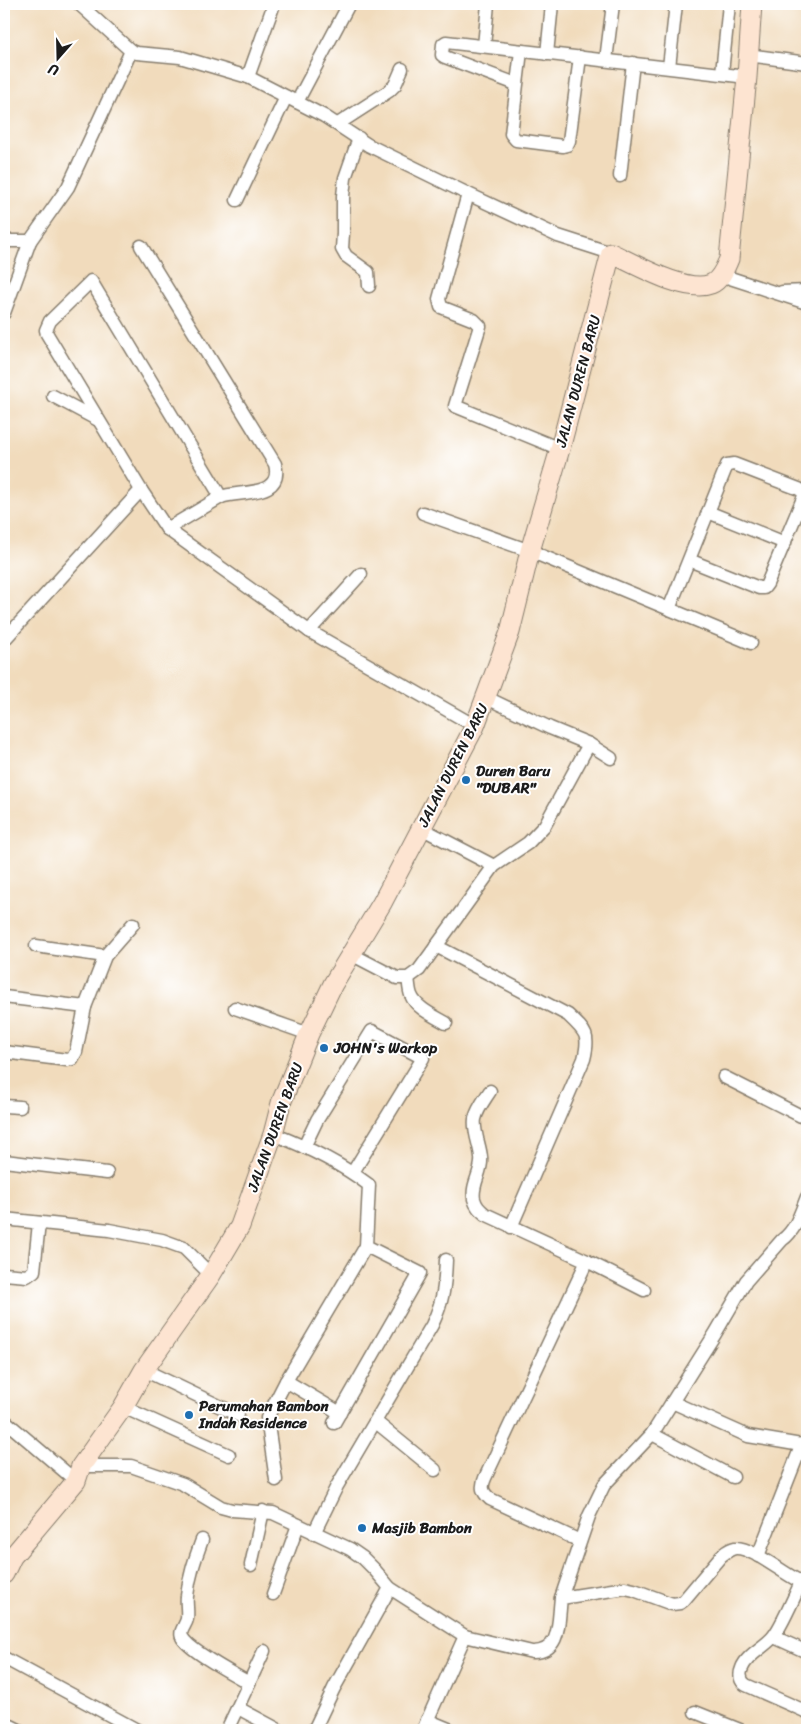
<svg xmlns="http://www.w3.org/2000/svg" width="811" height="1734" viewBox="0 0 811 1734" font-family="Sriracha,sans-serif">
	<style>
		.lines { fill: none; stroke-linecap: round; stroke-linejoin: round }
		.street-casing { stroke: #867c6c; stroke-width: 15 }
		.secondary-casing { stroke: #867c6c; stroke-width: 21 }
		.street { stroke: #fff; stroke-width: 12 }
		.secondary { stroke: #fde4d1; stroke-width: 19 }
		.poi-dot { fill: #1f6fb2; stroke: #fff; stroke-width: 2 }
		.labels { text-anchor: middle; stroke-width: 4; stroke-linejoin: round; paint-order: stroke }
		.street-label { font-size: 15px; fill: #1c1c1c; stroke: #fff }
		.poi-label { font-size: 15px; font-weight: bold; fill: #1c1c1c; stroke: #fff; text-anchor: start }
	</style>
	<rect width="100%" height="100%" fill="#fff"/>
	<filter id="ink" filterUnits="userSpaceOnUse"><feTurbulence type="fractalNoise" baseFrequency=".02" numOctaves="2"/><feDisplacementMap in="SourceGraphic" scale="10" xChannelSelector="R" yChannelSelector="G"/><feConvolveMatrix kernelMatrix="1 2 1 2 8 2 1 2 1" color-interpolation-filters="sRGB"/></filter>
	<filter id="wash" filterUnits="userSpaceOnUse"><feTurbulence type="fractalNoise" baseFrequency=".0096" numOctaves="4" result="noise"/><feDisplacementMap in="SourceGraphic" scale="20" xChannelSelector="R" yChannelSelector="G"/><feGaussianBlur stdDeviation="1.12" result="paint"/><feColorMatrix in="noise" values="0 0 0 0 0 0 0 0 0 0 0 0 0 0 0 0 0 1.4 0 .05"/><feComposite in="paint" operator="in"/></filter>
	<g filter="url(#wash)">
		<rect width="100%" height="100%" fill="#f1dbbc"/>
	</g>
	<g filter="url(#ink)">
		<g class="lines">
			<defs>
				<g id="street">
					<polyline points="79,4 131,51"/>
					<polyline points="484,46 488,4"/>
					<polyline points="521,51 511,134 516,140 563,146 567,145 569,141 580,57"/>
					<polyline points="547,54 552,4"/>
					<polyline points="748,55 807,63"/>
					<polyline points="606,60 613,4"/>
					<polyline points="669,67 676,4"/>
					<polyline points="722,73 729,4"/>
					<polyline points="248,77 274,4"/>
					<polyline points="516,84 445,57 442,55 443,44 446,42 747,77"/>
					<polyline points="297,102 349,4"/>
					<polyline points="338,124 389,91 395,85 402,69"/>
					<polyline points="359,138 345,178 343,196 343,233 342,249 346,256 368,272 369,286"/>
					<polyline points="620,176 633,63"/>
					<polyline points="468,194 439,299 441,307 474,320 480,326 455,406 560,449"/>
					<polyline points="237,200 286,97"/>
					<polyline points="4,241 30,241 68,187 131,51 137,53 180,57 248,77 324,116 368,145 468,194 558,236 611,253"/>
					<path d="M141,246l134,218c9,34 -35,26 -54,33l-54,32"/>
					<polyline points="721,275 807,303"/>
					<polyline points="782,292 807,291"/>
					<polyline points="4,313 30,241"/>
					<polyline points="53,396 98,420"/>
					<polyline points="221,497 91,281 50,321 46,330 47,334 141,490 167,529 309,631 475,726"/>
					<polyline points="708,512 785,543"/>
					<polyline points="423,513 530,551 751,643"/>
					<polyline points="669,609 727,465 734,464 799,489 803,492 804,496 767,584 764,588 759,588 689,560"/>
					<polyline points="309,631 361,574"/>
					<polyline points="4,640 141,490"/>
					<polyline points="487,698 550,728 589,744 611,758"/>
					<polyline points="421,828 494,866"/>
					<polyline points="36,946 105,956"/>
					<path d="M436,946l132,69c18,17 22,20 16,44l-73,168"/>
					<polyline points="351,954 397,978 408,978 419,970 494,866 528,843 545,825 589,744"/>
					<path d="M408,978c1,5 1,12 3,17 5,13 23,21 35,28"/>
					<polyline points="4,997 85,1007 105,956 133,924"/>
					<polyline points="235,1008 309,1034"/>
					<polyline points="4,1052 67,1060 72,1059 76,1052 85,1007"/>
					<polyline points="724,1077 807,1119"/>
					<path d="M490,1091c-5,8 -13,18 -15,28 -2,12 5,26 6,38 2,14 -10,27 -7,42 2,7 5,10 11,15l102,47 57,29"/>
					<polyline points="4,1106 20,1107"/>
					<path d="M273,1134c34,13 67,29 96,51l-3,61 54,27 -86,150"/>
					<polyline points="304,1147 317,1120 372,1031 423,1058 353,1172"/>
					<polyline points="4,1161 107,1173"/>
					<polyline points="4,1219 109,1230 162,1240 184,1248 211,1275"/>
					<polyline points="4,1274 27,1276 34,1271 39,1223"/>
					<polyline points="144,1370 238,1415"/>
					<polyline points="286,1381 340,1413"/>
					<polyline points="672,1402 748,1436 807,1446"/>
					<polyline points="123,1407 229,1455"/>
					<polyline points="4,1420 76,1481"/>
					<polyline points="376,1422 435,1470"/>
					<polyline points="652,1434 733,1477"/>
					<path d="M81,1466h50l52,18 38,23 11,3 41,3 77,36 13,9 11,11 16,19 75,48 67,16c30,1 26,-32 29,-54l64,-10 9,2 38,14 8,-1 4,-3 37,-44c4,-3 8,-7 14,-8 17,-2 53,30 72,37"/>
					<polyline points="276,1480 267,1418 286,1381 366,1246"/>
					<path d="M314,1533l23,-47 95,-161c11,-23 13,-39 14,-65"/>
					<path d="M202,1540c-7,19 -13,36 -15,56 -1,7 1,15 0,23 -1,6 -8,12 -5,18 6,13 53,38 67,46"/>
					<path d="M580,1541l-90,-42c-8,-7 -9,-12 -5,-21l102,-217"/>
					<polyline points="758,1556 802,1444"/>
					<polyline points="251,1565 263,1511"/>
					<path d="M801,1583c-7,13 -20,46 -29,55 -9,10 -25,17 -30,30 -3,7 -2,13 4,17l61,27"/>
					<polyline points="273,1594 298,1525"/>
					<path d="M561,1598l28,-82 15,-31 48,-51 63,-100 31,-53 36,-41c14,-10 19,-28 25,-43"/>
					<polyline points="774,1637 807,1652"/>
					<polyline points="4,1658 137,1730"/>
					<polyline points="238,1708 279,1730"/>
					<polyline points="695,1712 740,1730"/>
					<polyline points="427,1720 451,1730"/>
					<polyline points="11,1726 19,1730"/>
					<polyline points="227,1730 264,1651"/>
					<polyline points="314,1730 334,1688 390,1588"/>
					<polyline points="423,1730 465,1636"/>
				</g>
				<path id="secondary" d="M4,1574l8,-17 64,-76 5,-15 42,-59 21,-37 67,-95 29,-49 33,-92 8,-31 28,-69 24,-50 49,-81 93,-177 35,-94 20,-81 30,-102 51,-196c24,11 75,41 100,31 10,-4 14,-16 18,-25l18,-182 5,-73"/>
			</defs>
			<use href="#street" class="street-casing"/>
			<use href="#secondary" class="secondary-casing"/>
			<use href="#street" class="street"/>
			<use href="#secondary" class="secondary"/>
		</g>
	</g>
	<g class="poi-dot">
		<circle cx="466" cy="780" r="5"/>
		<circle cx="324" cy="1048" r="5"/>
		<circle cx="189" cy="1415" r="5"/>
		<circle cx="362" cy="1528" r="5"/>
	</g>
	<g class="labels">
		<g class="street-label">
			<text transform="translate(578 381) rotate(-75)" y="5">JALAN DUREN BARU</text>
			<text transform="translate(453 765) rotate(-63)" y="5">JALAN DUREN BARU</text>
			<text transform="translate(275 1127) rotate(-70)" y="5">JALAN DUREN BARU</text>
		</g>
		<g class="poi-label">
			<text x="476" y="776">Duren Baru<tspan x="476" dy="17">"DUBAR"</tspan></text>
			<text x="334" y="1053">JOHN's Warkop</text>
			<text x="199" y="1411">Perumahan Bambon<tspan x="199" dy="17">Indah Residence</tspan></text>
			<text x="372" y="1533">Masjib Bambon</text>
		</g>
	</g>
	<rect width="811" height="1734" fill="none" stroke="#fff" stroke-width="20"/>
	<g transform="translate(58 58) rotate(200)" stroke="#ffffff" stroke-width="4" paint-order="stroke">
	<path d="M0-4L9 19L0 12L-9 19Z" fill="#1c1c1c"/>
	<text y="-8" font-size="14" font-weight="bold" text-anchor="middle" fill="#1c1c1c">U</text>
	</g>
</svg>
